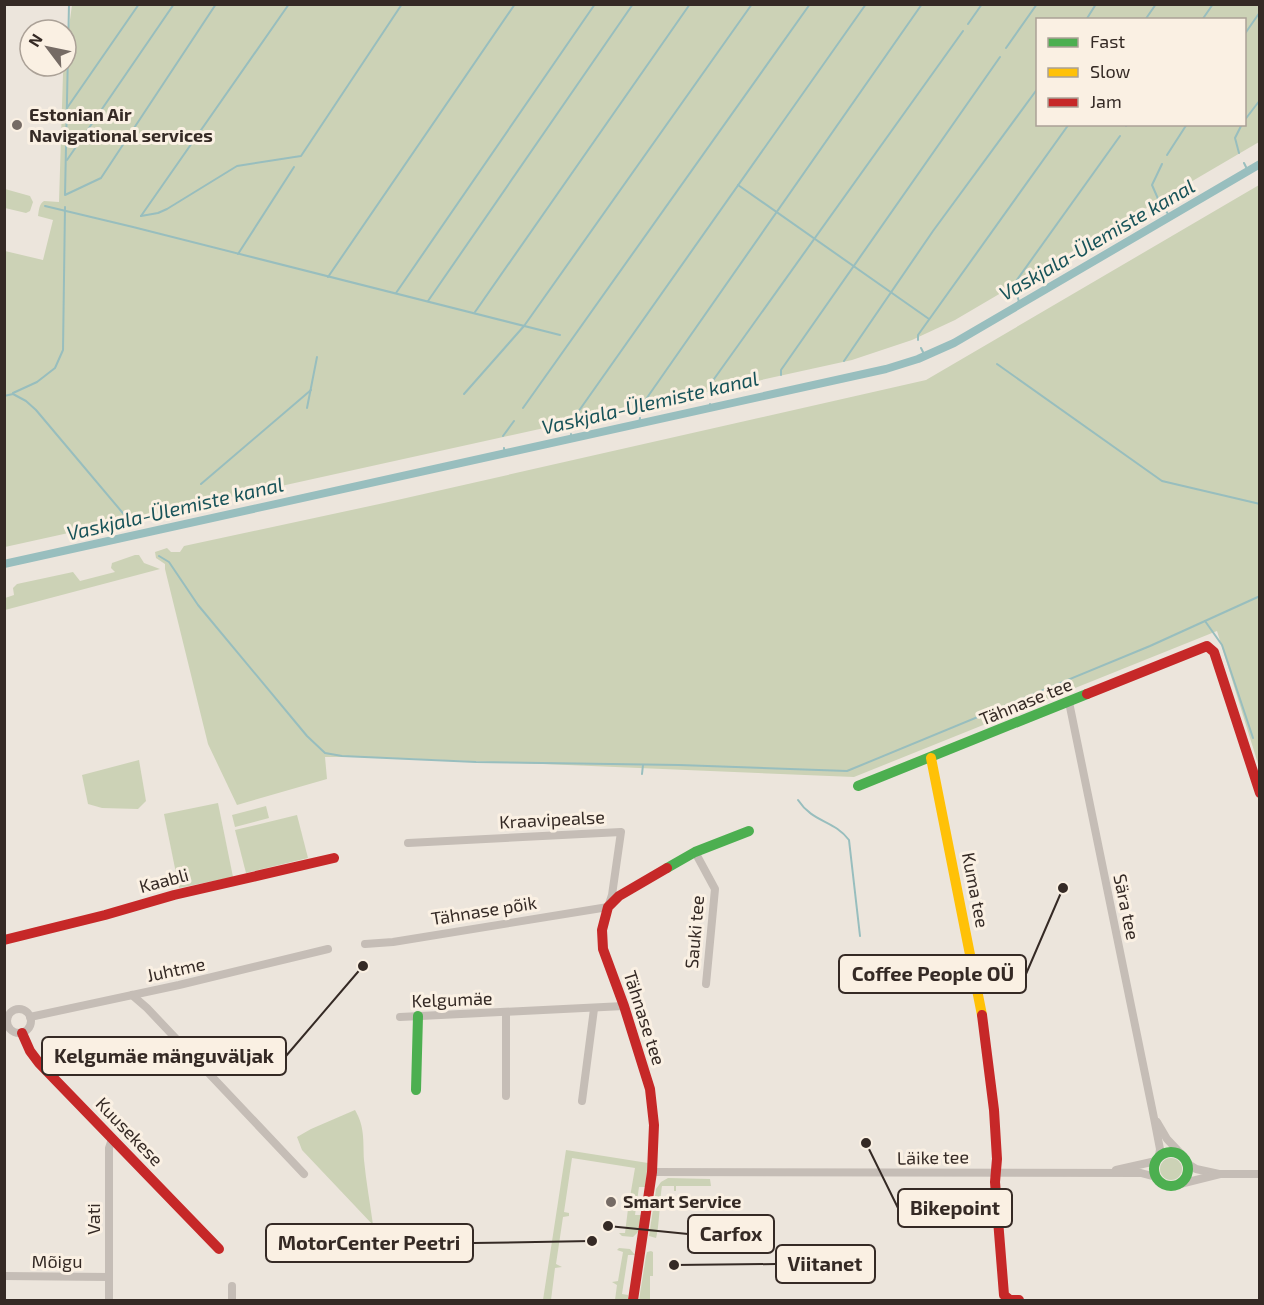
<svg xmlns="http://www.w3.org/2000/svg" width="1264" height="1305" viewBox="0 0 1264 1305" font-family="'Exo 2',sans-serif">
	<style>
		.green { fill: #ccd2b6; fill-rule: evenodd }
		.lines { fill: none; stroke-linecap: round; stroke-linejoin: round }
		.stream { stroke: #98bebe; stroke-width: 2 }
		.canal { stroke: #98bebe; stroke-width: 8 }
		.street { stroke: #c5bdb6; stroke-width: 8 }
		.fast { stroke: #4caf50; stroke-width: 10 }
		.slow { stroke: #ffc107; stroke-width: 10 }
		.jam { stroke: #c62828; stroke-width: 10 }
		.poi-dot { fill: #756b65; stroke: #faf0e3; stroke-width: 2 }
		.labels { text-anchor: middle; stroke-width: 6; stroke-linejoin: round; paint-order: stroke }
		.poi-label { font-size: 18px; font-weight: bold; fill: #352a25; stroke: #faf0e3; text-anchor: start }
		.street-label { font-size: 18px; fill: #352a25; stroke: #faf0e3 }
		.water-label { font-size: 20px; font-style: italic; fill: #185359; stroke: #faf0e3 }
		.leader { fill: none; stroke: #352a25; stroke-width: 2 }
		.callout-dot { fill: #352a25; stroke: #faf0e3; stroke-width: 2 }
		.callout { fill: #faf0e3; stroke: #352a25; stroke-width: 2 }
		.callout-label { font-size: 20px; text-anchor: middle; font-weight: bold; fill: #352a25 }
	</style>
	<rect width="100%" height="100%" fill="#ece5dc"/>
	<g class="green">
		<path d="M72,5h1187v137l-304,178 -43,20 -60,20 -847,187v-296l38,9 10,-40 -15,-4c1,-6 1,-12 6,-15l15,1 4,-128 1,-8h2v-17zM1038,20h206v104h-206z"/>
		<polygon points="1259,185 1259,767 1217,631 854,777 374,757 325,757 327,779 237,805 208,744 165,569 165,564 156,558 155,552 167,548 171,552 180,552 184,546 384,503 926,380"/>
		<polygon points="5,189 30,196 33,202 30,211 26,213 5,208"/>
		<polygon points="135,555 139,555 144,563 160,569 5,610 5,598 14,595 13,588 17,584 73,572 80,581 115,572 111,568 112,563"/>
		<polygon points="139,760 146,801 138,809 102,808 88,804 82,775"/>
		<polygon points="218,803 233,877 179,888 164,814"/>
		<polygon points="266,806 269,818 235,827 232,815"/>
		<polygon points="297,815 308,858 246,873 235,830"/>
		<path d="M355,1110c10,17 8,31 9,50 2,21 6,43 9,65l-71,-75 -5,-13 14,-8z"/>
		<polygon points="566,1150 648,1163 645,1187 639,1187 635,1215 641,1215 639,1231 633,1237 622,1236 619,1233 625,1233 629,1201 624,1198 630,1197 635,1168 572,1158 564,1212 569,1213 569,1216 563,1217 556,1264 562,1267 555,1268 551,1300 543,1300"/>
		<circle cx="1171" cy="1169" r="11"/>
		<path d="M668,1178l42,1 1,7h-35v5h-2v-5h-12c-2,11 -3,45 -6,52l-7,-2 7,-47 5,-7z"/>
		<polygon points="619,1248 630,1249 635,1255 628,1255 622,1294 628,1295 628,1300 615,1300 617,1285 612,1282 618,1281 623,1252 617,1250"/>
		<polygon points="651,1251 653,1252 653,1276 650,1276 650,1300 639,1300 646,1256 647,1252"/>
	</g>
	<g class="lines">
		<g class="stream">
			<polyline points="69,4 65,195 101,178 216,4"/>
			<polyline points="1086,20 1096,4"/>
			<polyline points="1145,20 1156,4"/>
			<polyline points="1202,20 1213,4"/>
			<polyline points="968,24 982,4"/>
			<polyline points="1244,35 1260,12"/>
			<polyline points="1006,48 1037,4"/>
			<polyline points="67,108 139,4"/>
			<polyline points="1244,121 1260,100"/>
			<polyline points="1126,126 1127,124"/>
			<polyline points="1239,153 1235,138 1242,124"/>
			<polyline points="1167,155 1187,124"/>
			<polyline points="67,160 174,4"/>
			<polyline points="1244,163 1248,171"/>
			<polyline points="738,185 929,319"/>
			<polyline points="1159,201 1152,185 1162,164"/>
			<polyline points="45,206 133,227 560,335"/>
			<polyline points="1164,208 1170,217"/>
			<polyline points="141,216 158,213 167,209 237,166 301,156 402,4"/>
			<polyline points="141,216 289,4"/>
			<polyline points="238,254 294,167"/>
			<polyline points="328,277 515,4"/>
			<polyline points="1014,284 1120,136"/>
			<polyline points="396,293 595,4"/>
			<polyline points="1017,295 1020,305"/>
			<polyline points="428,301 633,4"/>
			<polyline points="475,312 690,4"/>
			<polyline points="918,340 918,335 1069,124"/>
			<polyline points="921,348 925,356"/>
			<polyline points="844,361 933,231 1038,88"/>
			<polyline points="997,364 1162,481 1260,504"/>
			<polyline points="781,375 781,370 1000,57"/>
			<polyline points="709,392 709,386 963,31"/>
			<polyline points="13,393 37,382 55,368 63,350 65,207"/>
			<polyline points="464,394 524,326 752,4"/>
			<polyline points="4,396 13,394 26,401 36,410 127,518"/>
			<polyline points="710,404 710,408"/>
			<polyline points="643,406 644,402 922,4"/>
			<polyline points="307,408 317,357"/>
			<polyline points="523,408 810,4"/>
			<polyline points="571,422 866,4"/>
			<polyline points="639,424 640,418"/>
			<polyline points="571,434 571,440"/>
			<polyline points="503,436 514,421"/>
			<polyline points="504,448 505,455"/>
			<polyline points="201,484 311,390"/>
			<polyline points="159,556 169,562 198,605 307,736 325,753 342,756 476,762 679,765 847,771 1150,646 1260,596"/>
			<polyline points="1205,621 1222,645 1253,738"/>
			<polyline points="642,774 643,765"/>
			<path d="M798,800c15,23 36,20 51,40l11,96"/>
		</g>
		<polyline class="canal" points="4,564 886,369 918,359 954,343 1260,164"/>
		<g class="street">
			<polyline points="1069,702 1154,1118 1160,1149 1159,1156"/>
			<polyline points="695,852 715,889 706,984"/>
			<polyline points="365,944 393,942 608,907 612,895 621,832 408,843"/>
			<polyline points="132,995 147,1008 304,1174"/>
			<circle cx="19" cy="1021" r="12"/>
			<polyline points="30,1017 179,985 328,949"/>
			<polyline points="400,1017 624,1006"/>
			<polyline points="506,1096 506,1013"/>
			<polyline points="582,1101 594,1009"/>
			<polyline points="1157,1122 1167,1139 1184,1157"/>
			<polyline points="1188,1164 1196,1169 1219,1174"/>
			<polyline points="1116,1170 1156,1161"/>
			<polyline points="652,1172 1141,1173 1156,1177"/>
			<polyline points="1180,1184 1220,1174 1260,1174"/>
			<polyline points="4,1276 109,1277"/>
			<polyline points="232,1286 232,1300"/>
			<polyline points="109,1300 109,1148 112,1139"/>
		</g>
		<g class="fast">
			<polyline points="858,786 1087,694"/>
			<polyline points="667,868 695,852 749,831"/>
			<polyline points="416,1090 418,1016"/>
			<circle cx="1171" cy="1169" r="17"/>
		</g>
		<polyline class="slow" points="931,758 982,1015"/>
		<g class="jam">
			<polyline points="1087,694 1207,646 1214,652 1260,793"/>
			<polyline points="4,940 105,915 174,895 334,858"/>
			<polyline points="982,1015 994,1110 997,1159 995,1182 1004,1295 1010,1300 1019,1300"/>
			<polyline points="22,1033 30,1051 39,1063 219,1249"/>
			<polyline points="633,1300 652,1172 654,1125 650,1089 624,1006 603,949 602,930 608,907 619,896 667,868"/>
		</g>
	</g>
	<g class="poi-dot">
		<circle cx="17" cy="125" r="6"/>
		<circle cx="611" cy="1202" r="6"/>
	</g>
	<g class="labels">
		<g class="poi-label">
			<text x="29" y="121">Estonian Air<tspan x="29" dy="21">Navigational services</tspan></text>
			<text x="623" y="1208">Smart Service</text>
		</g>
		<g class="street-label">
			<text transform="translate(1026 702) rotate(-22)" y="6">Tähnase tee</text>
			<text transform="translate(552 820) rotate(-3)" y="6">Kraavipealse</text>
			<text transform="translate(164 881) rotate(-15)" y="6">Kaabli</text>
			<text transform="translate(975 890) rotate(79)" y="6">Kuma tee</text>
			<text transform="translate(1126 907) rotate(78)" y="6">Sära tee</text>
			<text transform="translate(484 911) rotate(-9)" y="6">Tähnase põik</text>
			<text transform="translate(695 932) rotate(-85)" y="6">Sauki tee</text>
			<text transform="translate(176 970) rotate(-12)" y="6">Juhtme</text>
			<text transform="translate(452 1000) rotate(-2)" y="6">Kelgumäe</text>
			<text transform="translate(644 1018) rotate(72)" y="6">Tähnase tee</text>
			<text transform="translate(129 1132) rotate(46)" y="6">Kuusekese</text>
			<text transform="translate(933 1158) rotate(-1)" y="6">Läike tee</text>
			<text transform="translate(94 1219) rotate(-90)" y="6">Vati</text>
			<text x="57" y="1268">Mõigu</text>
		</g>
		<g class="water-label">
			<text transform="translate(1097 240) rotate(-30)" y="7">Vaskjala-Ülemiste kanal</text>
			<text transform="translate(650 403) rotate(-13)" y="7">Vaskjala-Ülemiste kanal</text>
			<text transform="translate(175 509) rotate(-13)" y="7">Vaskjala-Ülemiste kanal</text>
		</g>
	</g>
	<path class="leader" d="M1063 888L1026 974M363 966L286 1056M866 1143L898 1208M608 1226L688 1234M592 1241L473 1243M674 1265L776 1264"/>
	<g class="callout-dot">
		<circle cx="1063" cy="888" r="6"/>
		<circle cx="363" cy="966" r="6"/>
		<circle cx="866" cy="1143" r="6"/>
		<circle cx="608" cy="1226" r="6"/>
		<circle cx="592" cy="1241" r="6"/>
		<circle cx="674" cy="1265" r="6"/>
	</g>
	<g class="callout">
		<rect x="839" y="955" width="187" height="38" rx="6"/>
		<rect x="42" y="1037" width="244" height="38" rx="6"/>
		<rect x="898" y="1189" width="114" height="38" rx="6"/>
		<rect x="688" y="1215" width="86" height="38" rx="6"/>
		<rect x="266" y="1224" width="207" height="38" rx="6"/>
		<rect x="776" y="1245" width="99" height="38" rx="6"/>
	</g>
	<g class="callout-label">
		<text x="933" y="981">Coffee People OÜ</text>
		<text x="164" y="1063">Kelgumäe mänguväljak</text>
		<text x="955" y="1215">Bikepoint</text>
		<text x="731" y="1241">Carfox</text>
		<text x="369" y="1250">MotorCenter Peetri</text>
		<text x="825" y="1271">Viitanet</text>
	</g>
	<rect width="1264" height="1305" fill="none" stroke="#352a25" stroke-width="12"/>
	<rect x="1036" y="18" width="210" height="108" fill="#faf0e3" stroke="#aba197" stroke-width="1.5"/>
	<rect x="1048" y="38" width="30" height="9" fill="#4caf50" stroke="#aba197" stroke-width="1.5"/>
	<text x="1090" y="48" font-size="18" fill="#352a25">Fast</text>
	<rect x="1048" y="68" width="30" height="9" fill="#ffc107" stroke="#aba197" stroke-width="1.5"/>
	<text x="1090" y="78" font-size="18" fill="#352a25">Slow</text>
	<rect x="1048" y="98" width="30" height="9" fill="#c62828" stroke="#aba197" stroke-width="1.5"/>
	<text x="1090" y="108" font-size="18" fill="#352a25">Jam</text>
	<g transform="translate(48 48) rotate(302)"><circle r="28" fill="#faf0e3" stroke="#aba197" stroke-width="1.5"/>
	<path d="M0-4.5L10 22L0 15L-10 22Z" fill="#756b65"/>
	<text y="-9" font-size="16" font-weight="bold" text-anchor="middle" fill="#352a25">N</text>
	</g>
</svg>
